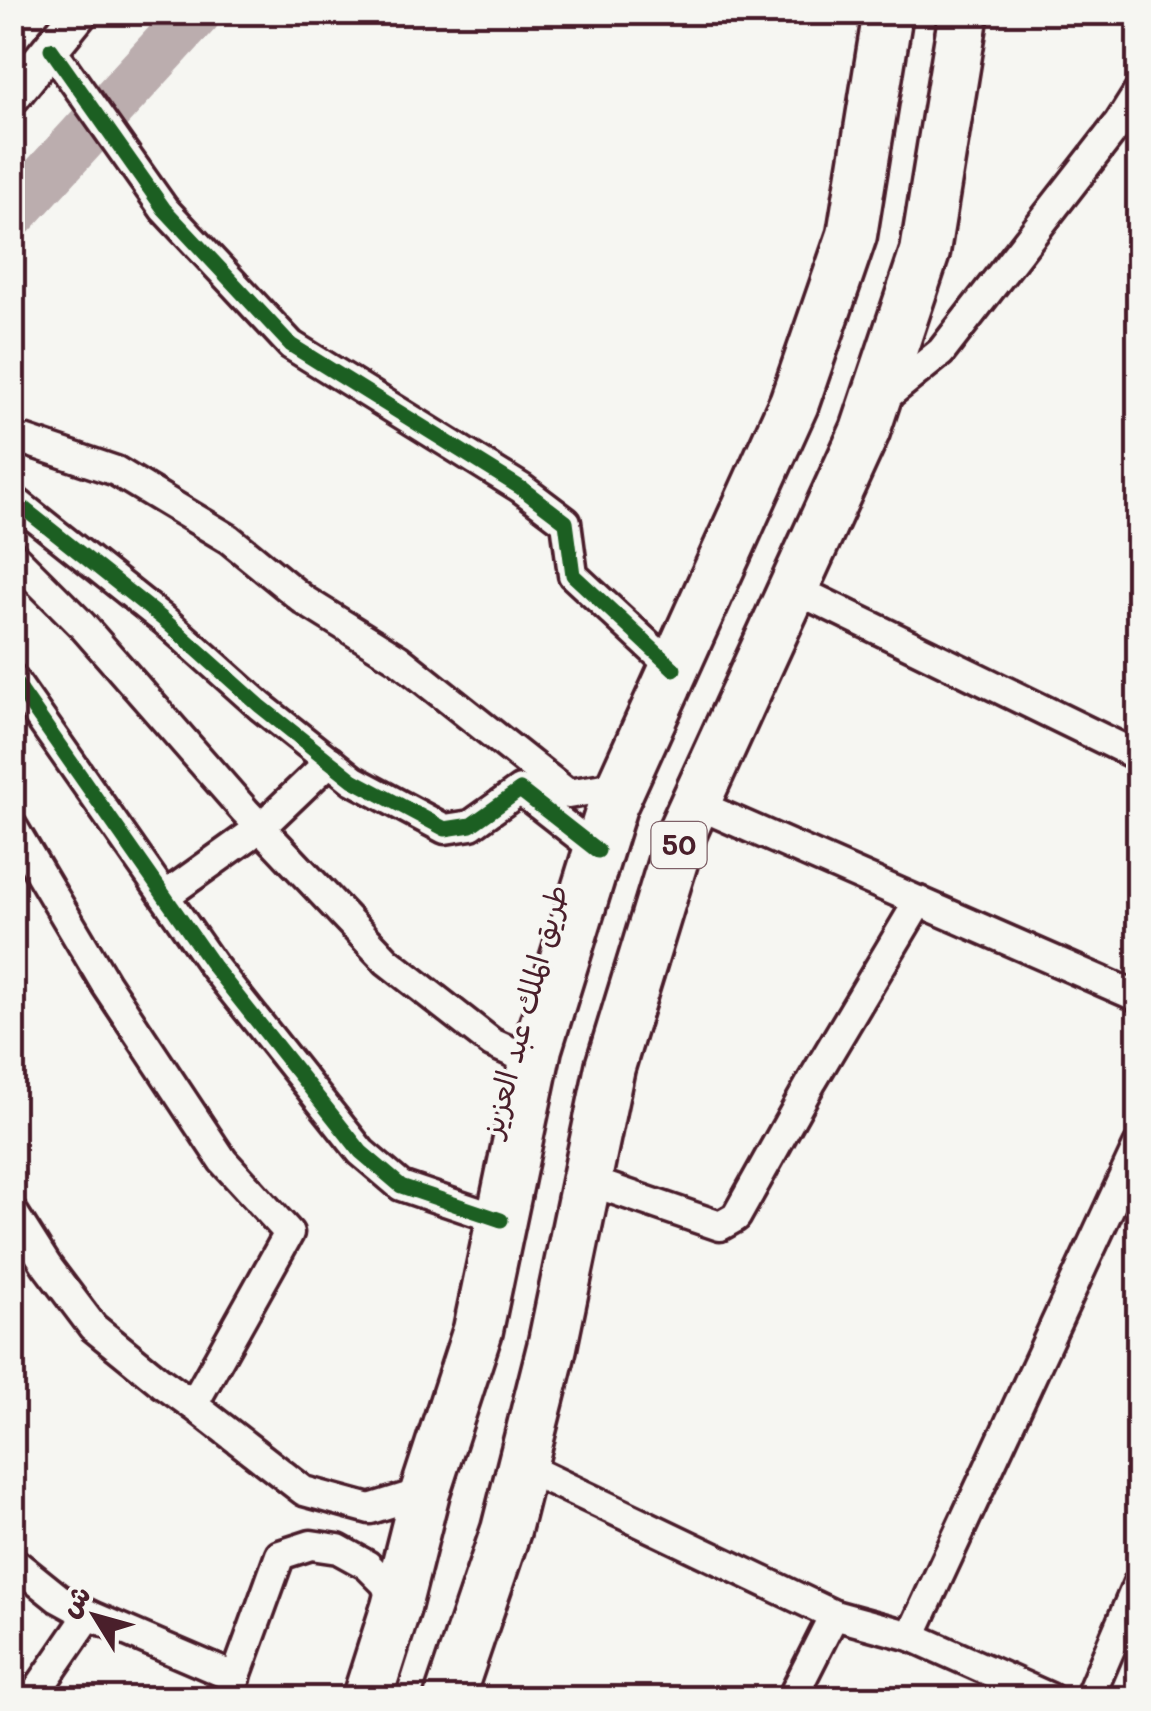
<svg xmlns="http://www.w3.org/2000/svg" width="1151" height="1711" viewBox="0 0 1151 1711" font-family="Mali,'Playpen Sans Arabic',sans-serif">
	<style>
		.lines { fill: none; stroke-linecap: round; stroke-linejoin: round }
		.river { stroke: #bbadae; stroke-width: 50 }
		.minor-casing { stroke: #4a1f2b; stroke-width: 35 }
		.tertiary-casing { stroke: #4a1f2b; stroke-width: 42 }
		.trunk-casing { stroke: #4a1f2b; stroke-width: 55 }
		.minor { stroke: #f6f6f2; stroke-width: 28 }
		.tertiary { stroke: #f6f6f2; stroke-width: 35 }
		.trunk { stroke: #f6f6f2; stroke-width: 48 }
		.cycleway-casing { stroke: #f6f6f2; stroke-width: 21 }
		.cycleway { stroke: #1b5e20; stroke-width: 15 }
		.labels { text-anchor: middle; stroke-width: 8; stroke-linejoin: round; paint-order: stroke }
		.shield { fill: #f6f6f2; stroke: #7e6067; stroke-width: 2.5 }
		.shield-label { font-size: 28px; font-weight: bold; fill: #4a1f2b }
		.street-label { font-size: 30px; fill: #4a1f2b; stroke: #f6f6f2 }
	</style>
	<rect width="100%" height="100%" fill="#f6f6f2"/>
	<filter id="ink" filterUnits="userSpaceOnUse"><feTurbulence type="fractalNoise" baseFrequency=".01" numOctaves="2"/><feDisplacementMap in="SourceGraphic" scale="20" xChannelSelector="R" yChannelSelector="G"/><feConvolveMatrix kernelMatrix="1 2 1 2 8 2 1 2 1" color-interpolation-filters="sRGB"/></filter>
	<g filter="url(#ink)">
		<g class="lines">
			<polyline class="river" points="12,214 197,12"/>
			<defs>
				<g id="minor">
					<polyline points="51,49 164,209 291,345 521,488 566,522 573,575 674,669"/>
					<polyline points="880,401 941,352 1119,123 1138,93"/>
					<polyline points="12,436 116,471 229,539 305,601 398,659 568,794 621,785"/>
					<polyline points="12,499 164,620 260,706 353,780 445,829 471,825 520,790 598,851"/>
					<polyline points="12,555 82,625 245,811 387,961 492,1043 534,1062"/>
					<polyline points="793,588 1138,756"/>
					<polyline points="12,678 214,967 361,1152 401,1186 501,1220"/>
					<polyline points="696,804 1138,997"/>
					<polyline points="12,826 105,983 223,1161 289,1233 193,1405"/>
					<polyline points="165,896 261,827 330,761"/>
					<polyline points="586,1180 720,1226 736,1217 812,1081 919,901"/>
					<polyline points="12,1211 47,1266 93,1327 162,1383 193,1405 304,1491 370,1509 425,1492"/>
					<polyline points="522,1466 834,1615 911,1636 1050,1698"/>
					<polyline points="12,1561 58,1598 89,1615 236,1678"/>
					<polyline points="911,1636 1138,1146"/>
					<polyline points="32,1698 89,1615"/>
					<polyline points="228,1698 280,1555 311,1545 338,1549 367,1565 385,1583 396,1607"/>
					<polyline points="792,1698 834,1615"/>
					<polyline points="1089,1698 1138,1583"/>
				</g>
				<polyline id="tertiary" points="12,96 80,12"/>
				<g id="trunk">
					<polyline points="367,1698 396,1607 425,1492 478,1330 537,1048 612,806 794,403 852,235 888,12"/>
					<polyline points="449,1698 506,1530 552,1347 610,1067 682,832 865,431 925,252 964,12"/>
				</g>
			</defs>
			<use href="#minor" class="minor-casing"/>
			<use href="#tertiary" class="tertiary-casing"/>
			<use href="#trunk" class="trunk-casing"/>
			<use href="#minor" class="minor"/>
			<use href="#tertiary" class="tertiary"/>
			<use href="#trunk" class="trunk"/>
			<defs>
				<g id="cycleway">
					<polyline points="51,49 164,209 291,345 521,488 566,522 573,575 674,669"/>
					<polyline points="12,499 164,620 260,706 353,780 445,829 471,825 520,790 598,851"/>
					<polyline points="12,678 214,967 361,1152 401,1186 501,1220"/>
				</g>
			</defs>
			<use href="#cycleway" class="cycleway-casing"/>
			<use href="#cycleway" class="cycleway"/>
		</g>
	</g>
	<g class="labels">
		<rect class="shield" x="651.5" y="822" width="55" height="46" rx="8"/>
		<g class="shield-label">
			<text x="679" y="855">50</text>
		</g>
		<g class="street-label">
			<text transform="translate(525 1011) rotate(-75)" y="10">طريق الملك عبد العزيز</text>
		</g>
	</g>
	<rect width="1151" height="1711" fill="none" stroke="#f6f6f2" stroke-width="50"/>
	<rect x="25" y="25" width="1101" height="1661" fill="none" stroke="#4a1f2b" stroke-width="4" filter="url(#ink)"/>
	<g transform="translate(95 1616) rotate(307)" stroke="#f6f6f2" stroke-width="8" paint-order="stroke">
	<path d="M0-8L18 38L0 25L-18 38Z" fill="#4a1f2b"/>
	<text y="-15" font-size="28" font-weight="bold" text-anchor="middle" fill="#4a1f2b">ش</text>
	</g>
</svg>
